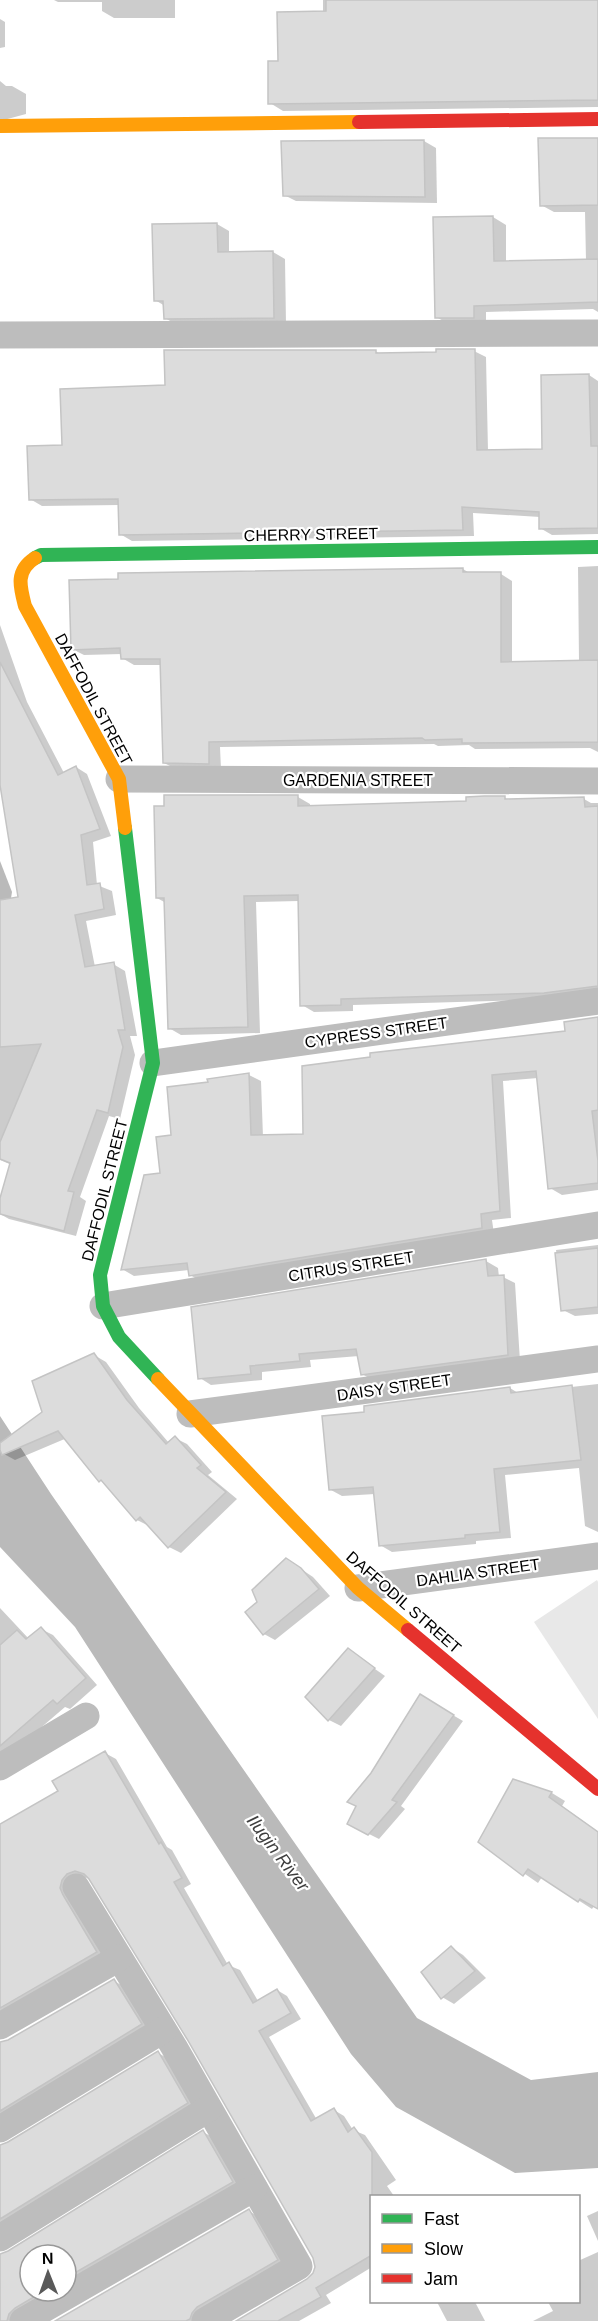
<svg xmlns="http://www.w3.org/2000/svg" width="598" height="2321" viewBox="0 0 598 2321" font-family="Arial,sans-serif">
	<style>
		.green { fill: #e8e8e8 }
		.water { fill: #bababa }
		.shadow { fill: #0003 }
		.building { fill: #dcdcdc; stroke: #c4c4c4; stroke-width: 1.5 }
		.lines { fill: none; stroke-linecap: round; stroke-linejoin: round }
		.street { stroke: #bdbdbd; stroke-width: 27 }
		.fast { stroke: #30b455; stroke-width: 14 }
		.slow { stroke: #ff9f0a; stroke-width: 14 }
		.jam { stroke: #e5322d; stroke-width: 14 }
		.labels { text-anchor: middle; stroke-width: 4.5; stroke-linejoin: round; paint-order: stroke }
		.street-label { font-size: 16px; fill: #000; stroke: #fff }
		.water-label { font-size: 18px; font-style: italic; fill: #3e3e3e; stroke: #fff }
	</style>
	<rect width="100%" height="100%" fill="#fff"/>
	<polygon class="green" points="597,1580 598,1582 598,1719 534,1622"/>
	<g class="water">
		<polygon points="0,861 12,892 0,967"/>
		<polygon points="0,1416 51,1494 417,2018 531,2080 598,2072 598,2168 515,2173 396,2107 351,2054 75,1627 0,1547"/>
	</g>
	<g class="shadow">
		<polygon points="54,0 175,0 175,18 114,18 102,11 102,2 58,2"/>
		<polygon points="323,0 598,0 598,107 283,111 270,103 280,62 323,12"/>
		<polygon points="0,19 5,22 5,47 0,48"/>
		<polygon points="0,81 6,86 12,86 26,94 26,114 0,121"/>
		<polygon points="598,139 598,312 593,309 486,312 486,324 449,324 436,317 493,217 506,225 506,262 586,261 585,212 554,212 541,205"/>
		<polygon points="424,141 436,148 437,203 296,201 284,195 283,143"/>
		<polygon points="217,224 229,231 229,253 273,252 285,259 286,324 177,325 165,318 165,306 155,300"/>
		<polygon points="375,351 382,355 474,351 486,357 488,451 544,450 589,375 598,381 598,534 552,535 540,528 540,517 473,513 474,536 132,541 120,534 120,505 42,506 30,499 64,446 166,386"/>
		<polygon points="598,566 598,752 590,748 475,749 469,745 438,746 434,744 220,747 221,769 176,769 164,763 162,665 134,665 122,658 122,654 84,655 72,649 463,569 471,574 501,574 512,581 512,663 579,662 578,567"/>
		<polygon points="0,625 27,702 64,773 76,767 87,774 111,836 93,842 97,885 112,891 116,915 86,921 95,967 113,964 125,971 137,1036 130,1036 135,1055 120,1119 109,1116 80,1197 86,1201 76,1236 9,1219 0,1214 0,1203 12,1165 0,1160 0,902 19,898 0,776"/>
		<polygon points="298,797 310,804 310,807 467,802 505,798 508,800 584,799 591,803 598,803 598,993 557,999 353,1005 353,1011 314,1012 302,1005 299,901 256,902 260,1033 181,1035 169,1028 166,903 157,898"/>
		<polygon points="598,1017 598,1190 562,1195 550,1188 538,1078 503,1081 511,1218 492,1220 494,1234 202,1282 190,1275 189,1270 134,1276 122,1269 162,1175 172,1137 209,1084 209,1080 249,1075 261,1081 263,1137 305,1135 567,1032 566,1023"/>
		<polygon points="598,1245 598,1314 575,1316 563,1310 556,1250"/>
		<polygon points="486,1261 498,1268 499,1277 503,1277 515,1283 520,1361 374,1381 362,1374 359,1356 310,1360 311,1367 262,1372 262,1380 211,1385 200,1378"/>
		<polygon points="94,1355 106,1362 139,1408 169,1443 175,1438 187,1444 212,1472 208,1475 237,1499 181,1553 169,1547 149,1526 137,1520 106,1484 100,1480 67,1438 15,1460 4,1454 0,1447 0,1445 43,1412"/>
		<polygon points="598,1384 598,1532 585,1526 579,1468 505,1475 511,1538 476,1541 476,1544 392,1552 380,1545 375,1494 342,1496 331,1490 366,1413 510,1388 518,1393"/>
		<polygon points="298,1567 313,1577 330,1596 275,1640 264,1634"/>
		<polygon points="0,1608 29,1639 41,1629 53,1635 97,1685 70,1709 65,1707 2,1761 0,1760"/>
		<polygon points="348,1650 385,1676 341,1726 329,1720"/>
		<polygon points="420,1696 463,1721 401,1806 405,1809 379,1839 359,1829 372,1774"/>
		<polygon points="105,1753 116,1759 167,1847 172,1850 191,1884 184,1888 228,1965 240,1970 258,2001 277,1990 287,1996 301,2019 269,2037 317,2120 334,2110 344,2116 353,2130 365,2135 396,2180 387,2186 394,2196 372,2196 372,2267 326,2295 331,2303 299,2321 239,2321 314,2275 316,2267 314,2258 189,2038 90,1877 78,1879 107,1958 0,2021 0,1826 60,1792"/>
		<polygon points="514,1780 552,1793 565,1801 562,1806 598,1832 598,1908 594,1906 592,1909 542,1877 538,1883 479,1842"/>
		<polygon points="452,1948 463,1955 486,1978 454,2004 442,1997"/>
		<polygon points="114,1981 125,1987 151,2031 0,2124 0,2043 8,2041"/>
		<polygon points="158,2053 169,2059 197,2109 0,2233 0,2146"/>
		<polygon points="203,2132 214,2138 243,2188 66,2290 66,2255 30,2255 30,2291 64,2291 19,2321 0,2321 0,2255 9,2253"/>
		<polygon points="249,2211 259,2217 287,2266 201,2321 58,2321"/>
		<polygon points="598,2211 598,2241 587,2216"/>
		<polygon points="598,2252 598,2321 533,2321 553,2311 548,2302 578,2302 578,2261"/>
		<polygon points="437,2302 475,2302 485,2321 447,2321"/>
	</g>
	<g class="building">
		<polygon points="326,0 598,0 598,100 268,104 268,61 278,61 277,12 326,11"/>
		<polygon points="538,138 598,138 598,205 540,206"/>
		<polygon points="424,140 425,197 283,196 281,141"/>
		<polygon points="493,216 494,261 598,259 598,302 474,306 474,318 435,318 433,217"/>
		<polygon points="217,223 218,252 273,251 274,318 164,319 163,301 154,301 152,224"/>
		<polygon points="436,349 475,349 477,450 542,449 541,375 589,374 591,446 598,446 598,528 539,529 539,512 462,507 463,530 119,535 118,499 29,500 27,446 62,445 60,389 165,385 164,350 376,350 376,353 436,352"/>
		<polygon points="463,568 463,572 501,572 501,662 598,660 598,742 462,743 462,739 425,740 422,738 209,742 209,764 163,763 160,659 121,659 120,648 71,650 69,580 118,579 118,573 120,573"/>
		<polygon points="0,662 58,775 76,766 100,829 81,835 87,885 100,883 104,909 75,915 85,967 114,962 125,1030 118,1030 123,1047 108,1113 97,1110 68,1191 74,1192 64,1231 0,1214 0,1198 10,1163 0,1159 0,1142 41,1044 0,1047 0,900 18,897 0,785"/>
		<polygon points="164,795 298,795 298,806 466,801 466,797 484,796 505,796 505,799 584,797 585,807 598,806 598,986 544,993 341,999 341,1005 300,1006 298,895 244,896 248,1027 168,1029 164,898 156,898 154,806 164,806"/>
		<polygon points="598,1017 598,1110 592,1111 598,1161 598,1183 548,1189 536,1071 492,1075 500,1211 481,1214 482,1228 189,1276 187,1263 121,1270 144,1175 160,1173 156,1137 171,1135 167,1087 208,1082 207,1079 249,1073 251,1135 303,1134 302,1066 370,1057 370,1053 565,1031 564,1022"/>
		<polygon points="598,1248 598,1307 561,1311 555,1253"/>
		<polygon points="486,1259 488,1276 504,1275 508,1355 361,1375 356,1349 299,1354 300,1361 250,1366 251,1374 198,1379 191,1307"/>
		<polygon points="94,1353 127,1400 166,1444 175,1436 201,1465 197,1468 226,1492 168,1548 140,1517 136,1521 101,1480 99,1482 58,1431 2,1455 0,1450 0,1443 42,1412 32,1381"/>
		<polygon points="572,1385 581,1460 494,1469 500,1532 465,1535 465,1538 379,1546 373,1487 329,1490 322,1416 364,1412 364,1406 510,1387 511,1393"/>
		<polygon points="286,1558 301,1568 319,1589 263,1635 245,1612 257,1602 252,1590"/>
		<polygon points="41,1627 86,1678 57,1704 53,1700 0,1746 0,1645 17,1630 26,1639"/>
		<polygon points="348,1648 375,1668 328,1721 305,1697"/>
		<polygon points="420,1694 454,1715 392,1800 397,1802 368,1835 347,1824 356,1806 347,1802 371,1773"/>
		<polygon points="105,1751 159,1844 161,1842 182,1878 174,1882 223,1966 229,1962 253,2003 277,1989 291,2013 259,2031 311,2121 334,2108 348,2132 354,2127 372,2152 372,2255 316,2288 321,2297 278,2321 236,2321 307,2279 313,2273 315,2267 313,2258 187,2039 89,1879 84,1874 75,1871 67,1874 62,1880 60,1888 63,1895 97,1952 0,2008 0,1824 58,1791 52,1781"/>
		<polygon points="513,1779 552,1792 549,1797 598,1832 598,1909 580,1899 578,1902 528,1869 523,1876 478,1842"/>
		<polygon points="451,1946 475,1971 441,1999 421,1972"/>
		<polygon points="114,1979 142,2024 0,2111 0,2042 8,2040"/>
		<polygon points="158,2051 188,2103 0,2219 0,2145 8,2142"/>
		<polygon points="203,2130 233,2182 66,2278 66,2255 30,2255 30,2291 44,2291 15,2308 9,2314 7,2321 0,2321 0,2254 8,2251"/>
		<polygon points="249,2209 278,2260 197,2307 192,2313 190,2319 186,2321 55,2321"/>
	</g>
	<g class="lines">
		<g class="street">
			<polyline points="0,335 598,333"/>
			<polyline points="119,779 598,781"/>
			<polyline points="153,1063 598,1001"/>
			<polyline points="103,1306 598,1225"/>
			<polyline points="190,1414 598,1359"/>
			<polyline points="358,1588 598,1556"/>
			<polyline points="0,1767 86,1716"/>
			<polyline points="76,1887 174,2047 299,2266 205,2321"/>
			<polyline points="0,2026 119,1958"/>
			<polyline points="0,2129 163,2030"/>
			<polyline points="0,2238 208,2109"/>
			<polyline points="23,2321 254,2188"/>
		</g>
		<g class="fast">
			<polyline points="35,558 41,555 598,547"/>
			<polyline points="125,828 153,1063 100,1275 103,1306 119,1337 158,1379"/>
		</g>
		<g class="slow">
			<polyline points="0,126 359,122"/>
			<path d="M35,558c-20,13 -15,29 -10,48l94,173 6,49"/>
			<polyline points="158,1379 358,1588 408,1630"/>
		</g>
		<g class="jam">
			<polyline points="359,122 598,119"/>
			<polyline points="408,1630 598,1789"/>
		</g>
	</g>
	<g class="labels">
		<g class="street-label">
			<text transform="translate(311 534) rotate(-1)" y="6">CHERRY STREET</text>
			<text transform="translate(94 699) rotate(62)" y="6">DAFFODIL STREET</text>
			<text x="358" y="786">GARDENIA STREET</text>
			<text transform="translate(376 1032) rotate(-8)" y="6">CYPRESS STREET</text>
			<text transform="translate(104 1190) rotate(-76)" y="6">DAFFODIL STREET</text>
			<text transform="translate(351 1266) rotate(-9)" y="6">CITRUS STREET</text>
			<text transform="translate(394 1387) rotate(-8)" y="6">DAISY STREET</text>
			<text transform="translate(478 1572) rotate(-8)" y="6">DAHLIA STREET</text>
			<text transform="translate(404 1602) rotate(41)" y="6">DAFFODIL STREET</text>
		</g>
		<g class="water-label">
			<text transform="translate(278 1853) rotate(53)" y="6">Ilugin River</text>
		</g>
	</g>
	<rect x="370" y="2195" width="210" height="108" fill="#ffffff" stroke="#999999" stroke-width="1.5"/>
	<rect x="382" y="2214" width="30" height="9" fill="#30b455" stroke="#999999" stroke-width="1.5"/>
	<text x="424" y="2225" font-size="18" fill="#000000">Fast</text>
	<rect x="382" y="2244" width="30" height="9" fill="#ff9f0a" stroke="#999999" stroke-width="1.5"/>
	<text x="424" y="2255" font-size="18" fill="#000000">Slow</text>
	<rect x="382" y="2274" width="30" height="9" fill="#e5322d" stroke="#999999" stroke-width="1.5"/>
	<text x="424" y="2285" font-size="18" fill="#000000">Jam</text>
	<g transform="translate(48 2273) rotate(359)"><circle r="28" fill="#ffffff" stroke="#999999" stroke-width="1.5"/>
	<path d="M0-4.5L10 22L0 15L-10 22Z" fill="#595959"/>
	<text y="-9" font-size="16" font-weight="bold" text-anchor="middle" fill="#000000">N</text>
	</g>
</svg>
